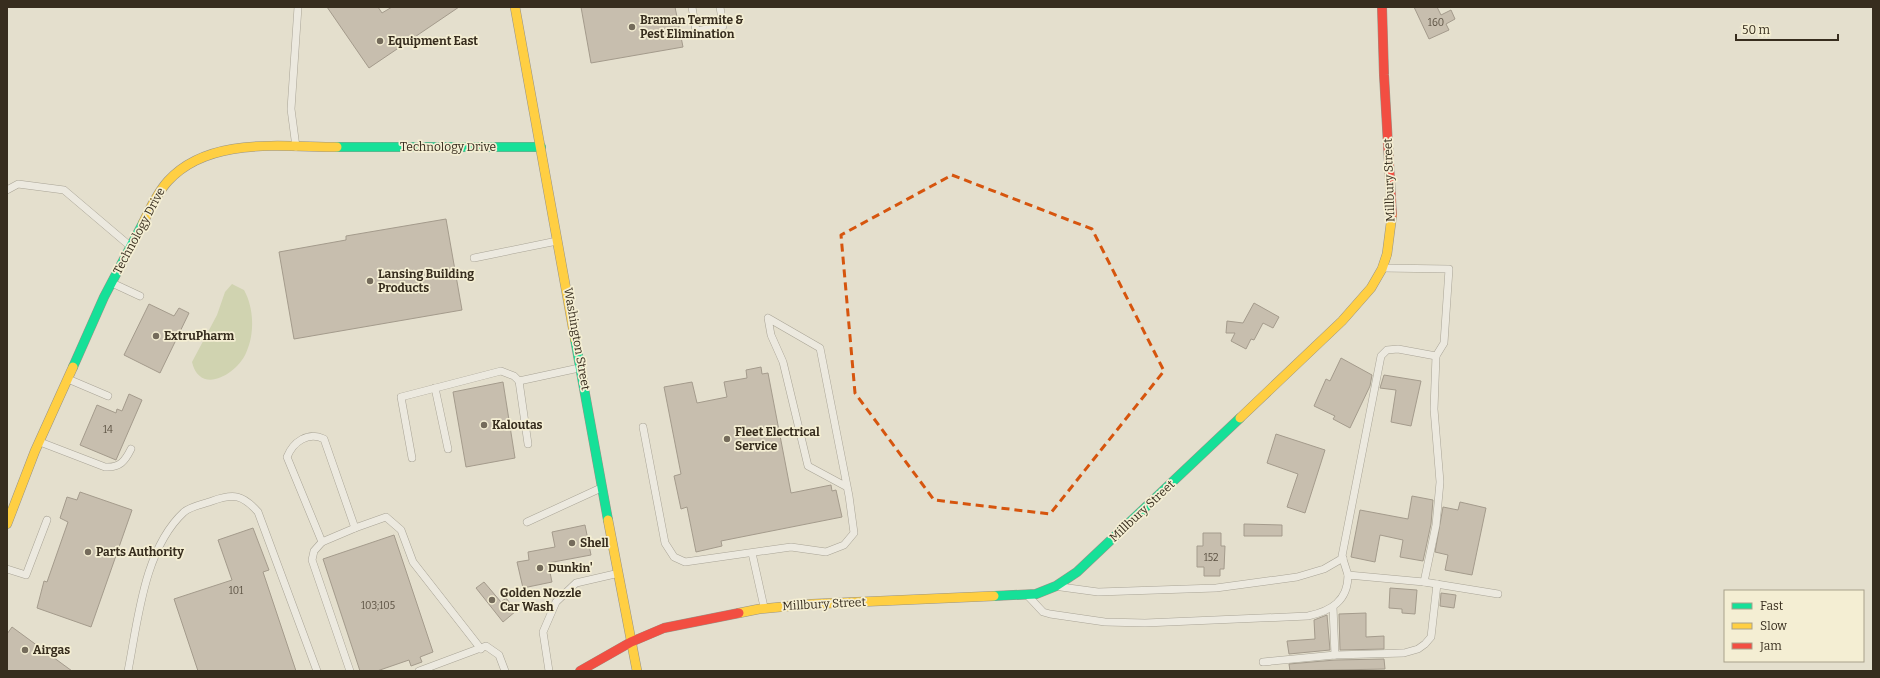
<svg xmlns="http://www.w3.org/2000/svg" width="1880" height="678" viewBox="0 0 1880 678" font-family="Bitter,serif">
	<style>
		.green { fill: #d0d3b0 }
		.building { fill: #c7beae; stroke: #a49b8c }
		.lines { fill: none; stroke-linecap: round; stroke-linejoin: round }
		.lane-casing { stroke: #a9a496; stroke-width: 8 }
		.fast-casing { stroke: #989386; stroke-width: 10 }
		.slow-casing { stroke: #989386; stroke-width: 10 }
		.jam-casing { stroke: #989386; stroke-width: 10 }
		.lane { stroke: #ece9df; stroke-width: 7 }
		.fast { stroke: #16e098; stroke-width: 9 }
		.slow { stroke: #ffcf43; stroke-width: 9 }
		.jam { stroke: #f24e42; stroke-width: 9 }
		.marked { fill: none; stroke: #d6550e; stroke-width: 3; stroke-dasharray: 8 5; stroke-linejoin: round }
		.poi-dot { fill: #746b5b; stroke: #f4eed3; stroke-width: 1.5 }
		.labels { text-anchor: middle; stroke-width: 3.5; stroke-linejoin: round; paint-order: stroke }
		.number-label { font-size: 10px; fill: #5b5142 }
		.poi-label { font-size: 12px; font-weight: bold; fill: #372d1e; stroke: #f4eed3; text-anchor: start }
		.street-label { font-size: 12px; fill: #372d1e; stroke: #f4eed3 }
	</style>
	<rect width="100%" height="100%" fill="#e4dfcd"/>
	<path class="green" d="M232,284l12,6c10,18 11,44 2,63 -9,21 -46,43 -54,9l25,-47 8,-23z"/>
	<g class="building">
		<polygon points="327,7 378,7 382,13 392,7 459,7 369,68"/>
		<polygon points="581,7 675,7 683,47 591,63"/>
		<polygon points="1414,7 1437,7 1441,15 1451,10 1455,19 1446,24 1449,30 1429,39"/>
		<polygon points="446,219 462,310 294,339 279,252 346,240 346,236"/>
		<polygon points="1254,303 1279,317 1273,328 1263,323 1254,340 1251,339 1246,349 1231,341 1235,333 1226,333 1227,321 1243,323"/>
		<polygon points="149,304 174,316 179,308 189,313 160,373 124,355"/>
		<polygon points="1341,358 1372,375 1370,386 1350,428 1333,419 1335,416 1314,406 1326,379 1330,381"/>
		<polygon points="761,367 762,374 768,373 791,493 831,485 832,491 836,490 842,517 721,541 722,546 696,552 687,507 681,509 674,476 681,474 664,387 692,382 697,403 727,397 724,382 747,378 746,370"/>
		<polygon points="1384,375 1421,381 1411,426 1391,422 1396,390 1380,388"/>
		<polygon points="503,382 515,458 466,467 453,392"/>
		<polygon points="129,394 142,400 116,460 80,445 97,405 116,413 117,409 122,411"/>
		<polygon points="1276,434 1325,450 1305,513 1287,507 1298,474 1267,463"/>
		<polygon points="80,492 132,510 91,627 37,608 44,581 47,582 68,522 60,518 67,497 77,500"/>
		<polygon points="1412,496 1433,500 1431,524 1423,561 1400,557 1403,540 1380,535 1375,562 1351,557 1360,510 1408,519"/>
		<polygon points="1460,502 1486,508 1472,575 1445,570 1448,555 1435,552 1443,507 1458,510"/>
		<polygon points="1244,524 1282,525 1282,536 1244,536"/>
		<polygon points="585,525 591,555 548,563 552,582 523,588 517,562 529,560 528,552 555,547 552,532"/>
		<polygon points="253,528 269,570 263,572 296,671 198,671 174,599 232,580 218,540"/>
		<polygon points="1203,533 1221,533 1221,546 1225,546 1224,569 1220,569 1220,576 1204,576 1204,567 1197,567 1197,546 1203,546"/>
		<polygon points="394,535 433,652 420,657 422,662 411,666 409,660 377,671 360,671 323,559"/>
		<polygon points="484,582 501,602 506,598 516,611 503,622 476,588"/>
		<polygon points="1390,588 1417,590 1415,614 1402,613 1402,609 1389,608"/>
		<polygon points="1441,593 1456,595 1454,608 1440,606"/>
		<polygon points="1366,613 1366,637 1384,636 1384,649 1340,650 1339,614"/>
		<polygon points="1327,615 1330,650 1289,654 1287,641 1315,639 1314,620"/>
		<polygon points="12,627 72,671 7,671 7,634"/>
		<polygon points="1384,659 1385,669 1290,671 1289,664 1335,660"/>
	</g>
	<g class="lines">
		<defs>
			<g id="lane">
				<polyline points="692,7 696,31 723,26 720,7"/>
				<polyline points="296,147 291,109 298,7"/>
				<polyline points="7,190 18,184 64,190 130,246"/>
				<polyline points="474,258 557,241"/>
				<polyline points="1382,268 1449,269 1444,343 1436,356 1434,409 1440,482 1436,525 1424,582"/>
				<polyline points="112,283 140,296"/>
				<polyline points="68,379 108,396"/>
				<polyline points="519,381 528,444"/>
				<polyline points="435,388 448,449"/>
				<polyline points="643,427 665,543 674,557 685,562 791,547 826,552 844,545 854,533 849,496 820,348 768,318 771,335 783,362 808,466 847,487"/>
				<path d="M40,442l65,25c15,1 20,-6 26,-18"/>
				<polyline points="412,458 401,397 501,371 514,376 519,381 579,368"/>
				<polyline points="527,522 601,488"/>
				<polyline points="322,542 355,528"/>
				<polyline points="752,553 764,607"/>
				<polyline points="7,569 26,575 47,520"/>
				<polyline points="1348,575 1342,556 1381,356 1387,350 1398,349 1436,356"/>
				<polyline points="1061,587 1098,592 1216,588 1297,577 1324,569 1343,558"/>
				<path d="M1029,597l14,15 7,2 55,8 40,1 163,-7c23,-5 40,-15 40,-41l76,7 74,12"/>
				<polyline points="1333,607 1335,655"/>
				<polyline points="1263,662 1335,655 1404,653 1418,649 1425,644 1431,637 1437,584"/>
				<path d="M128,671c10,-51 16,-122 56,-159 7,-6 20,-8 28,-11 22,-8 31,-6 46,11l59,159"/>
				<path d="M350,671l-38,-111 2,-9 8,-9 -35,-85c6,-15 21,-26 37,-18l31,89 31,-11 15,13 12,32 68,87"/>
				<polyline points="419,671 486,646 499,655 505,671"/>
				<polyline points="549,671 543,632 556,602 576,583 615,574"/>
			</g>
			<g id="fast">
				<polyline points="337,147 541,147"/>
				<polyline points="575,339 608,520"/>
				<polyline points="73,367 104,297 143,223"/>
				<polyline points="994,596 1036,594 1056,586 1077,572 1240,418"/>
			</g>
			<g id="slow">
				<polyline points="515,7 575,339"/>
				<path d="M143,223c7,-14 14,-30 25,-42 41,-45 114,-34 169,-34"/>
				<polyline points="1240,418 1342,321 1371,288 1382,269 1387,254 1392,215"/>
				<polyline points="608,520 637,671"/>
				<polyline points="7,524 35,451 73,367"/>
				<polyline points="739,613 759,609 812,604 994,596"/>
			</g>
			<g id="jam">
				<polyline points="1382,7 1384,75 1392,215"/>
				<polyline points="580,671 631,642 664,628 739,613"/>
			</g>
		</defs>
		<use href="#lane" class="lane-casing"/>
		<use href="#fast" class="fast-casing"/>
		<use href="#slow" class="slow-casing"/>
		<use href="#jam" class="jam-casing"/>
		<use href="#lane" class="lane"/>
		<use href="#fast" class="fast"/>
		<use href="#slow" class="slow"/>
		<use href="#jam" class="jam"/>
	</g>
	<path class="marked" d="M952,175l140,54 72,142 -114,143 -116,-14 -79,-107 -14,-158z"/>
	<g class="poi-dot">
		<circle cx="632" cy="27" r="4"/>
		<circle cx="380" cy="41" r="4"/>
		<circle cx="370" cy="281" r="4"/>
		<circle cx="156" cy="336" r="4"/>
		<circle cx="484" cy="425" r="4"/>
		<circle cx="727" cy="439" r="4"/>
		<circle cx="572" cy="543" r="4"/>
		<circle cx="88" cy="552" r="4"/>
		<circle cx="540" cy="568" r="4"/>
		<circle cx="492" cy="600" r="4"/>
		<circle cx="25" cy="650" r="4"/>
	</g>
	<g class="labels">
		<g class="number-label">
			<text x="1436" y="26">160</text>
			<text x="108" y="433">14</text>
			<text x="1211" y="561">152</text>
			<text x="236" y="594">101</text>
			<text x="378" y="609">103;105</text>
		</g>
		<g class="poi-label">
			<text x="640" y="24">Braman Termite &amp;<tspan x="640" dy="14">Pest Elimination</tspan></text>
			<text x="388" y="45">Equipment East</text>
			<text x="378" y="278">Lansing Building<tspan x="378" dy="14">Products</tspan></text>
			<text x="164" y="340">ExtruPharm</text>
			<text x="492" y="429">Kaloutas</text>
			<text x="735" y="436">Fleet Electrical<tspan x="735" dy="14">Service</tspan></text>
			<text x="580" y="547">Shell</text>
			<text x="96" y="556">Parts Authority</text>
			<text x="548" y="572">Dunkin'</text>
			<text x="500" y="597">Golden Nozzle<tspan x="500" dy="14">Car Wash</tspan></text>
			<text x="33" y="654">Airgas</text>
		</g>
		<g class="street-label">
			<text x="448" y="151">Technology Drive</text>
			<text transform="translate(1389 180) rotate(-92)" y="4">Millbury Street</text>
			<text transform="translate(139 231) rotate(-62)" y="4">Technology Drive</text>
			<text transform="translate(577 339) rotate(80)" y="4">Washington Street</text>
			<text transform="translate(1142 511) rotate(-43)" y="4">Millbury Street</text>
			<text transform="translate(824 604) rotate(-3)" y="4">Millbury Street</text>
		</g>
	</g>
	<rect width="1880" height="678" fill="none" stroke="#372d1e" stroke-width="16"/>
	<rect x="1724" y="590" width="140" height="72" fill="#f4eed3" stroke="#a8a18b"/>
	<rect x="1732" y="603" width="20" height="6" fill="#16e098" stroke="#a8a18b"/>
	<text x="1760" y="610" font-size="12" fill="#372d1e">Fast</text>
	<rect x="1732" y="623" width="20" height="6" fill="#ffcf43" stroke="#a8a18b"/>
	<text x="1760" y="630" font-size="12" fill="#372d1e">Slow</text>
	<rect x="1732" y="643" width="20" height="6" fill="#f24e42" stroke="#a8a18b"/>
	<text x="1760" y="650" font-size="12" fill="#372d1e">Jam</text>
	<path d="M1736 34v6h102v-6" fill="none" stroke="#372d1e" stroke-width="2"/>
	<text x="1742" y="34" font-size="12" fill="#372d1e" stroke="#f4eed3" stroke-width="3" paint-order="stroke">50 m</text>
</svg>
